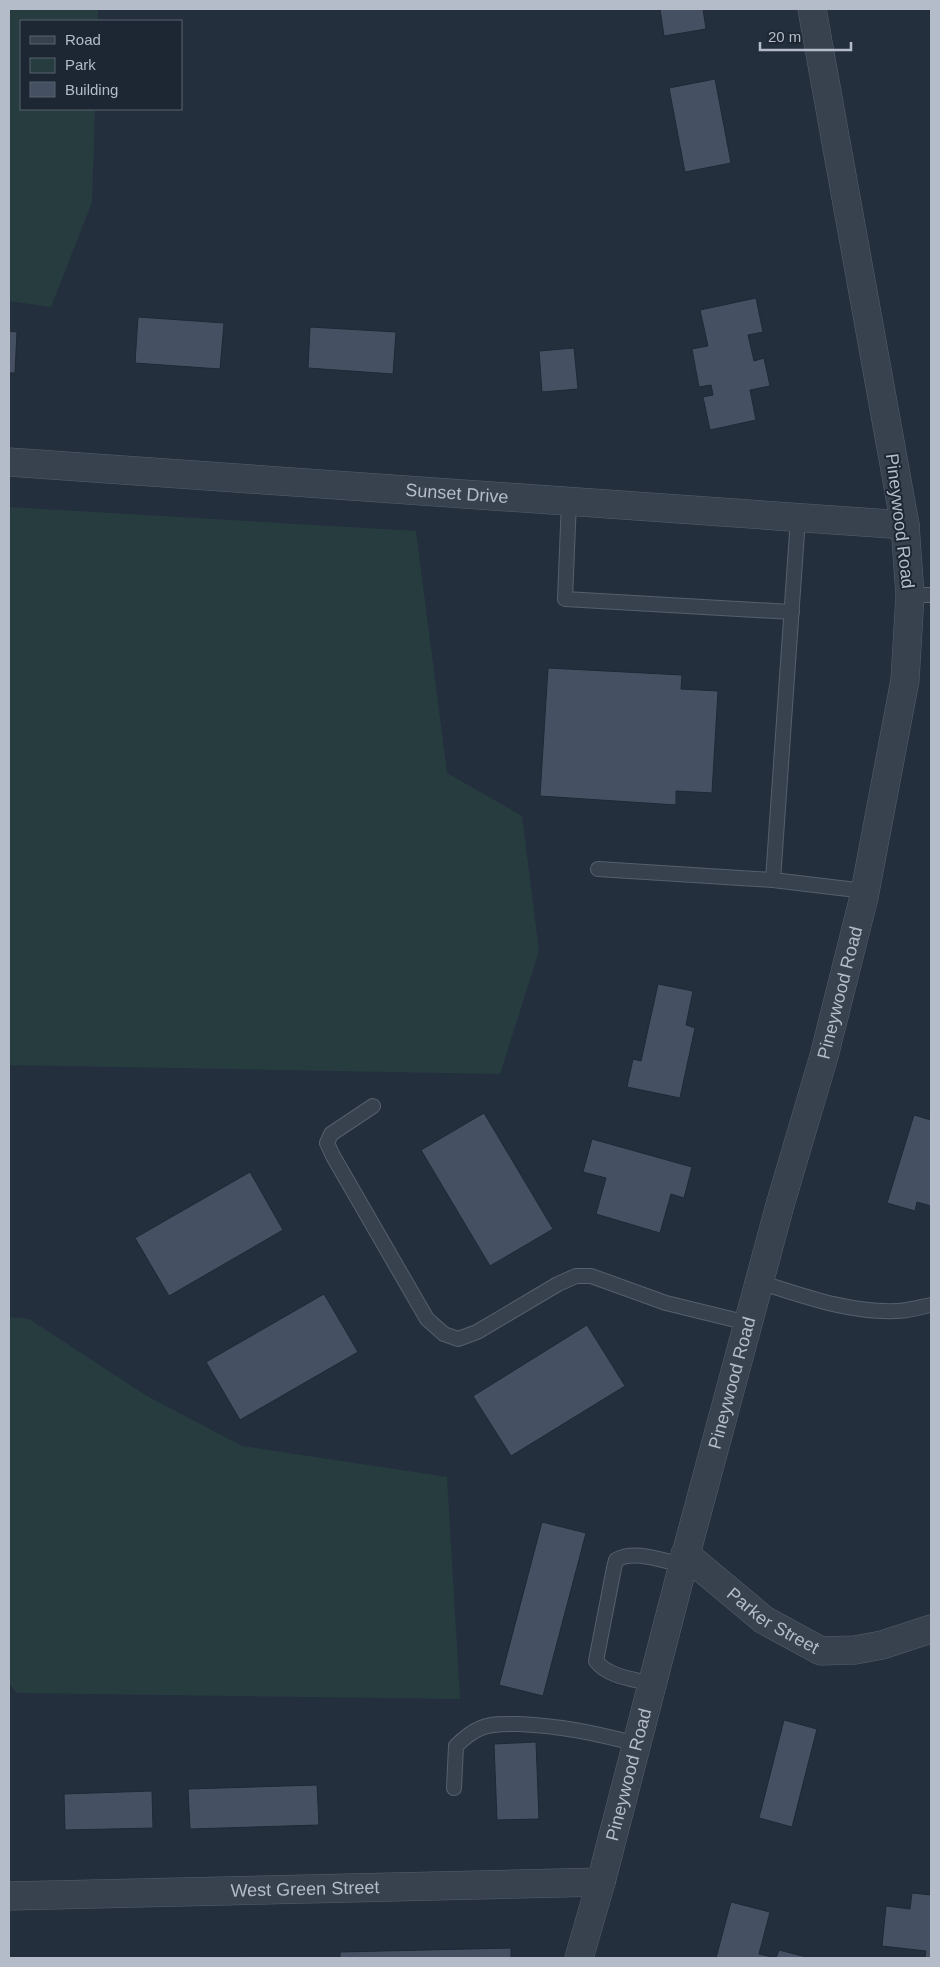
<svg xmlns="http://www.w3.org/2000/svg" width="940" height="1967" viewBox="0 0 940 1967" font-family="Arial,sans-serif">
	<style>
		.green { fill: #263c3f }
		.building { fill: #455162; stroke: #1f2835 }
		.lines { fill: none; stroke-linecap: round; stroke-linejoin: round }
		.service-casing { stroke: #565f6c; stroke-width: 16 }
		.minor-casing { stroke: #565f6c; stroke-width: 29 }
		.tertiary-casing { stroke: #565f6c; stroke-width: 29 }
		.service { stroke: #38414e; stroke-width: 14 }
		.minor { stroke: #38414e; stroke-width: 28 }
		.tertiary { stroke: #38414e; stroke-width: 28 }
		.labels { text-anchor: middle; stroke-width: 4; stroke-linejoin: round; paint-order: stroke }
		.street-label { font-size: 18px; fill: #b4bcc9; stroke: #1d2633 }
	</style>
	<rect width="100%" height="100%" fill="#242f3e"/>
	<g class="green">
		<polygon points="9,9 98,9 98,21 21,21 21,109 95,109 92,202 51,307 9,301"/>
		<polygon points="9,507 416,531 447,773 522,816 539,951 500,1074 9,1065"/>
		<polygon points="9,1317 29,1319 147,1396 242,1446 447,1477 460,1699 17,1693 9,1684"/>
	</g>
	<g class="building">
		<polygon points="660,9 703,9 706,29 664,36"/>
		<polygon points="715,79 731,163 685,172 669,88"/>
		<polygon points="756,298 763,332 748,335 754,361 764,358 770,386 750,390 756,420 710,430 703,397 713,395 711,385 699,387 692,349 708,346 700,310"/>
		<polygon points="138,317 224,323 220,369 135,363"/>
		<polygon points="310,327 396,332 393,374 308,368"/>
		<polygon points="9,331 17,332 15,373 9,373"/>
		<polygon points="574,348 578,389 542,392 539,351"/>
		<polygon points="548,668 682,675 681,689 718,691 712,793 676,791 676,805 540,796"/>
		<polygon points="658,984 693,991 686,1025 695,1028 680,1098 627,1087 633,1059 641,1061"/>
		<polygon points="484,1113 553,1229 490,1266 421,1150"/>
		<polygon points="914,1115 931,1120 931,1206 917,1202 915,1211 887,1203"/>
		<polygon points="592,1139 692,1167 684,1198 671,1194 660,1233 596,1214 606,1178 583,1172"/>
		<polygon points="250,1172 283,1230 169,1296 135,1238"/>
		<polygon points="324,1294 358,1352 240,1420 206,1362"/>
		<polygon points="587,1325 625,1386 511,1456 473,1396"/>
		<polygon points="542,1522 586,1533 543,1696 499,1685"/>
		<polygon points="784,1720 817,1729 792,1827 759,1818"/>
		<polygon points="536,1742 539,1819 497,1820 494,1744"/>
		<polygon points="317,1785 319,1825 190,1829 188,1789"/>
		<polygon points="152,1791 153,1828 65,1830 64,1794"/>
		<polygon points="912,1893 931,1895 931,1958 925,1958 926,1951 882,1946 886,1906 910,1909"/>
		<polygon points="731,1902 770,1912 759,1954 776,1958 779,1950 810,1958 716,1958"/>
		<polygon points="511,1948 511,1958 340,1958 340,1952"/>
		<rect x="201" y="1957" width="40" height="1"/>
	</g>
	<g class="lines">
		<defs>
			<g id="service">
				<polyline points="569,501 565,599 792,612"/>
				<polyline points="798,518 773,880 865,891"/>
				<polyline points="910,595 931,595"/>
				<polyline points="598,869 773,880"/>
				<polyline points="373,1106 331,1134 327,1143 333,1156 427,1319 444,1334 458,1339 477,1332 558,1284 576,1276 591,1276 666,1303 748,1323"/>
				<path d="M759,1282c45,14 90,31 138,29 11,0 23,-4 34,-6"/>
				<path d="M652,1684c-18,-5 -44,-7 -56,-23l18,-93 2,-8c18,-11 47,1 67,5"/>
				<path d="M454,1788l2,-42c8,-8 15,-14 25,-18 12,-5 26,-4 38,-4 43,2 76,9 118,20"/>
			</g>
			<g id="minor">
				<path id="s1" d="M9,462l896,63"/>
				<path id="s2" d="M685,1554l79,66 57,31 34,-1 27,-5 49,-16"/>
				<path id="s3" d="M9,1896l592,-14"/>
			</g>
			<g id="tertiary">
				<path id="s4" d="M579,1958l22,-76 82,-317 97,-360 44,-149 40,-159 41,-217 5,-85 -5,-70 -93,-516"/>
			</g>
		</defs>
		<use href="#service" class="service-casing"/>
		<use href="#minor" class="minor-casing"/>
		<use href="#tertiary" class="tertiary-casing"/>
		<use href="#service" class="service"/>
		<use href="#minor" class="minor"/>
		<use href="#tertiary" class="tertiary"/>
	</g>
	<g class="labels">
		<g class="street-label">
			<text dy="6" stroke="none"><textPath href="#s1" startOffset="449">Sunset Drive</textPath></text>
			<text transform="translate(900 521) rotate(83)" y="6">Pineywood Road</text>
			<text dy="6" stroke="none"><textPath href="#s4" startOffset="1000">Pineywood Road</textPath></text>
			<text dy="6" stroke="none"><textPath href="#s4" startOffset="595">Pineywood Road</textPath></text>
			<text dy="6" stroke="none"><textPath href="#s2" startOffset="111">Parker Street</textPath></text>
			<text dy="6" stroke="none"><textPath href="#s4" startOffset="190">Pineywood Road</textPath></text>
			<text dy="6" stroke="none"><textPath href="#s3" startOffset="296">West Green Street</textPath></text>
		</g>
	</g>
	<rect width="940" height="1967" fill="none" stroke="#b4bcc9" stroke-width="20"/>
	<rect x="20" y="20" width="162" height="90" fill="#1d2633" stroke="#59626f"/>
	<rect x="30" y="36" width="25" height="8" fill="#38414e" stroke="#59626f"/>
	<text x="65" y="45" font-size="15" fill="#b4bcc9">Road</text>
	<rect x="30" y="58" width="25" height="15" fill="#263c3f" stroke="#59626f"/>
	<text x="65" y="70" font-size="15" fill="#b4bcc9">Park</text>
	<rect x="30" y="82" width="25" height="15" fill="#455162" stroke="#59626f"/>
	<text x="65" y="95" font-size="15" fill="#b4bcc9">Building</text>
	<path d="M760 42v8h91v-8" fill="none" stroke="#b4bcc9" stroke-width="2.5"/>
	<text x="768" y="42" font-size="15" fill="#b4bcc9" stroke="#1d2633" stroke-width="4" paint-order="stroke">20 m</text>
</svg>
